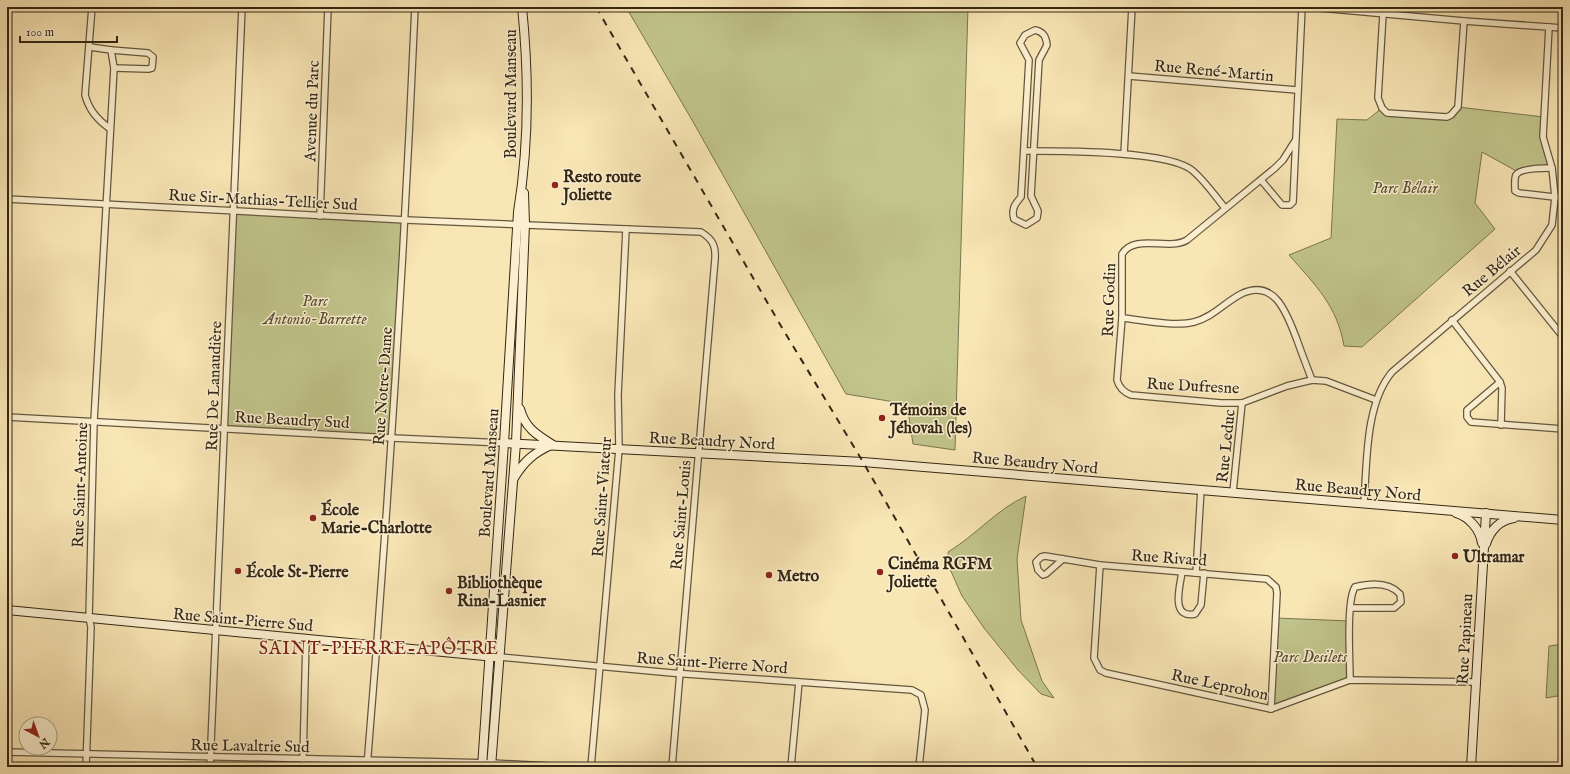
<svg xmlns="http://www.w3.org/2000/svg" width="1570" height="774" viewBox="0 0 1570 774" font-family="'IM FELL English',serif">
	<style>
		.green { fill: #c1c48b; stroke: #7a7650 }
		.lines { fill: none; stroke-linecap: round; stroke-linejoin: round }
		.street-casing { stroke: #64573e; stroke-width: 8 }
		.secondary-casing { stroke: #332716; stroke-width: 10 }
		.street { stroke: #fbefcf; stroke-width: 5.5 }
		.secondary { stroke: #fbefcf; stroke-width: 8 }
		.rail { stroke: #332716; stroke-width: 2; stroke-dasharray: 7 7; stroke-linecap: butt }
		.poi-dot { fill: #8f2418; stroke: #fbefcf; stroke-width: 1.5 }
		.labels { text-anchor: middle; stroke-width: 3; stroke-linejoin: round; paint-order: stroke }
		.street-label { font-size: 16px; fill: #332716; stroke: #fbefcf }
		.poi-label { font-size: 16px; font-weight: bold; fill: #332716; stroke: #fbefcf; text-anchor: start }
		.park-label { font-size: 16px; font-style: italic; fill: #564e33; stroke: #fbefcf }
		.quarter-label { font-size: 18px; letter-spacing: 1px; fill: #7a1f14; stroke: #fbefcf }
	</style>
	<rect width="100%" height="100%" fill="#f9e6b5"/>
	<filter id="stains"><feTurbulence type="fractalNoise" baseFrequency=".005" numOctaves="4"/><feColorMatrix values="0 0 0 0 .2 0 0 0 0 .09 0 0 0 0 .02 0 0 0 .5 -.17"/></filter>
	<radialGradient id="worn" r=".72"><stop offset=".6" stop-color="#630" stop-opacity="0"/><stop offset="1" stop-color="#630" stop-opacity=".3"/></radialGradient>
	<g class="green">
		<polygon points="626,7 968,7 955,450 913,444 907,404 846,394 692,120"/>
		<path d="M1458,107l86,10 -1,21 9,30 -34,4 -36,-20 -7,51 20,26 -133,118 -18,-1c-7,-41 -29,-61 -55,-91l42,-17 6,-119 30,1 15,-12 5,5 60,4z"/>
		<polygon points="233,210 406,220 392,438 225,429"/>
		<path d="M1026,496l-9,63 4,61 21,61 12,17 -13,-4 -23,-24 -34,-42 -22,-32 -12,-27 -2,-17c28,-17 48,-42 78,-56z"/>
		<polygon points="1276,618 1350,621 1350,680 1271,709"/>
		<polygon points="1563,644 1563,695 1546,698 1549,646"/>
	</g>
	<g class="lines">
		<defs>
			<g id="street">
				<path d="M92,7l-7,88c4,15 12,24 24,33"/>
				<polyline points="1309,7 1464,21 1563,28"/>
				<polyline points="1383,14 1378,98 1382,108 1387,113 1447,117 1451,115 1458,107 1464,21"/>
				<path d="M1035,30c9,2 11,7 12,15l-8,15 -8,136 7,15 -1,7 -11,7 -12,-6c-3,-10 1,-15 7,-22l8,-137 -9,-17 5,-8z"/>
				<polyline points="7,31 8,7"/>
				<polyline points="111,50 148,53 153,57 152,68 148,69 114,68"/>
				<polyline points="1129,76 1297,90"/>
				<path d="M1295,141l-12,19 -8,8 -88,72c-18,11 -52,-7 -65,14v64l-5,62c2,7 6,12 14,15l90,8h21l45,-17 25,-6 14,1 50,19"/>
				<path d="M1024,151c35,0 146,-1 169,20 12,10 22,25 32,37"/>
				<polyline points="1124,154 1132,7"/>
				<path d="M1552,168c-8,0 -32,0 -36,7 -2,4 -1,11 -1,16l4,2 44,5"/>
				<polyline points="1261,180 1282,205 1290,205 1293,202 1302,7"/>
				<path d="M7,199l399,21 295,12c11,7 15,13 14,27l-43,508"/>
				<polyline points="320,216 328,7"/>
				<polyline points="1510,271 1563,337"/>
				<path d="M1122,318c21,2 52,9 72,4 19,-5 30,-19 47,-28 35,-17 47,23 56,46 5,14 10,27 15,40"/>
				<polyline points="1452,320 1500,382 1502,388 1501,425"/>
				<polyline points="1500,382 1467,410 1467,417 1471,422 1563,429"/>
				<polyline points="7,417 392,438 504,443"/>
				<polyline points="1233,492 1242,403"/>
				<path d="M1364,503c3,-40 1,-99 28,-131l144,-122 16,-25 3,-28 -3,-29 -9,-31 6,-110"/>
				<polyline points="1063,559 1046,574 1043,575 1038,570 1036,562 1041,557 1045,556 1100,565 1267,579 1276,587 1277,593 1271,709"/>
				<polyline points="1100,565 1094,658 1100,670 1106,673 1271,709 1350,680 1476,682"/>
				<path d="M1182,572c-2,14 -12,47 13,42l6,-9 3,-32"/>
				<polyline points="1196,573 1201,489"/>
				<polyline points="500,657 672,673 912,690 921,695 925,710 919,767"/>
				<path d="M1350,680c0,-20 -4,-79 5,-93 16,-4 34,-5 45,7l1,8 -7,6h-44"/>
				<polyline points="7,752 492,763 569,767"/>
				<polyline points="303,759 306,639"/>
				<polyline points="86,767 91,627 89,618 94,421 114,68 111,50 90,47"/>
				<polyline points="210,767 242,7"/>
				<path d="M367,767c21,-253 37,-506 48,-760"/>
				<polyline points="591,767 619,449 618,395 626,229"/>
				<polyline points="791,767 799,682"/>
			</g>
			<g id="secondary">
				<path d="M520,409c5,19 17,26 33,36"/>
				<polyline points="504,443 863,462 1563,520"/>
				<path d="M514,478c10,-17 20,-25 37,-33"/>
				<path d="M1456,513c13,4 24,16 26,30"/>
				<path d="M1486,544c4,-14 14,-24 28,-26"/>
				<polyline points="7,610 495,657"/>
				<path d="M482,767l22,-324 14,-231c11,-67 11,-137 4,-205"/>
				<polyline points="491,767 516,443 525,224 524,193"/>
				<polyline points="1471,767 1486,513"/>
			</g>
		</defs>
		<use href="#street" class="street-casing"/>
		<use href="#secondary" class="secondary-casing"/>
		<use href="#street" class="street"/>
		<use href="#secondary" class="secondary"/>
		<polyline class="rail" points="596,7 781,326 863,462 1037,767"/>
	</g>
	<g class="poi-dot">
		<circle cx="555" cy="185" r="4"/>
		<circle cx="882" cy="418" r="4"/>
		<circle cx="313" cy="518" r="4"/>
		<circle cx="1455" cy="556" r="4"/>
		<circle cx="238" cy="571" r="4"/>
		<circle cx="880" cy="572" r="4"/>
		<circle cx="769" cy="575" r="4"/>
		<circle cx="449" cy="591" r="4"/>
	</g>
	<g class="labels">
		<g class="street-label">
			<text transform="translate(1214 70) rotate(5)" y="6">Rue René-Martin</text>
			<text transform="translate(510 94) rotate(-90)" y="6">Boulevard Manseau</text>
			<text transform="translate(311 111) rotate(-88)" y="6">Avenue du Parc</text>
			<text transform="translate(263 199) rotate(3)" y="6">Rue Sir-Mathias-Tellier Sud</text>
			<text transform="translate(1491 270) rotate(-40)" y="6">Rue Bélair</text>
			<text transform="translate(1108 300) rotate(-88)" y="6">Rue Godin</text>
			<text transform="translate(1193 385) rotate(3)" y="6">Rue Dufresne</text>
			<text transform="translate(213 386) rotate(-88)" y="6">Rue De Lanaudière</text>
			<text transform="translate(382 386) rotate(-86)" y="6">Rue Notre-Dame</text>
			<text transform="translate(292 419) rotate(3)" y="6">Rue Beaudry Sud</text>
			<text transform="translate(712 440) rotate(3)" y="6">Rue Beaudry Nord</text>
			<text transform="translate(1225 446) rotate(-84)" y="6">Rue Leduc</text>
			<text transform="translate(1035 462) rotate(5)" y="6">Rue Beaudry Nord</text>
			<text transform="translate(488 473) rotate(-86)" y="6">Boulevard Manseau</text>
			<text transform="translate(79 485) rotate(-88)" y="6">Rue Saint-Antoine</text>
			<text transform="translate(1358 489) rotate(5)" y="6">Rue Beaudry Nord</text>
			<text transform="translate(601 497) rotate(-86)" y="6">Rue Saint-Viateur</text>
			<text transform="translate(680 515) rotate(-85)" y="6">Rue Saint-Louis</text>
			<text transform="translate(1169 557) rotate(4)" y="6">Rue Rivard</text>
			<text transform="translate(243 619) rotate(5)" y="6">Rue Saint-Pierre Sud</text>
			<text transform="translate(1464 639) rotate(-87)" y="6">Rue Papineau</text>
			<text transform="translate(712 662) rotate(4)" y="6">Rue Saint-Pierre Nord</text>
			<text transform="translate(1220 684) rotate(12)" y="6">Rue Leprohon</text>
			<text transform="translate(250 745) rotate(1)" y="6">Rue Lavaltrie Sud</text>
		</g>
		<g class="poi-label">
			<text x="563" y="182">Resto route<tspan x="563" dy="18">Joliette</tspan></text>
			<text x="890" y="415">Témoins de<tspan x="890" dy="18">Jéhovah (les)</tspan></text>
			<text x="321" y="515">École<tspan x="321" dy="18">Marie-Charlotte</tspan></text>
			<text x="1463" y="562">Ultramar</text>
			<text x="888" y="569">Cinéma RGFM<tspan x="888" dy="18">Joliette</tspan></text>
			<text x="246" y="577">École St-Pierre</text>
			<text x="777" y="581">Metro</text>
			<text x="457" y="588">Bibliothèque<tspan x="457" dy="18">Rina-Lasnier</tspan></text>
		</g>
		<g class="park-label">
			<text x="1405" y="193">Parc Bélair</text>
			<text x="315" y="306">Parc<tspan x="315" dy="18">Antonio-Barrette</tspan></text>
			<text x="1310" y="662">Parc Desilets</text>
		</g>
		<g class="quarter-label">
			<text x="379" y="654">SAINT-PIERRE-APÔTRE</text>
		</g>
	</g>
	<rect width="1570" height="774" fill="none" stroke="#f9e6b5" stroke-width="24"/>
	<rect x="8" y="8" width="1554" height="758" fill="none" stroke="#332716" stroke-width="2"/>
	<rect x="12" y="12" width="1546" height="750" fill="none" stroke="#332716"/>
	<g transform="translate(38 736) rotate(139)"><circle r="19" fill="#fbefcf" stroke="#ab9f85"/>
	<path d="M0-3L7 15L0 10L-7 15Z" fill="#8f2418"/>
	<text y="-6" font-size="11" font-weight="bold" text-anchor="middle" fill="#332716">N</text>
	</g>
	<path d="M20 36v6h97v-6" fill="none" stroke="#332716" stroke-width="2"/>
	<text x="26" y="36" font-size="12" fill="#332716" stroke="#fbefcf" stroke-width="3" paint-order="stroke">100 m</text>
	<rect width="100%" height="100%" filter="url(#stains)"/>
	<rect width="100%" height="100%" fill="url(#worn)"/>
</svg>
